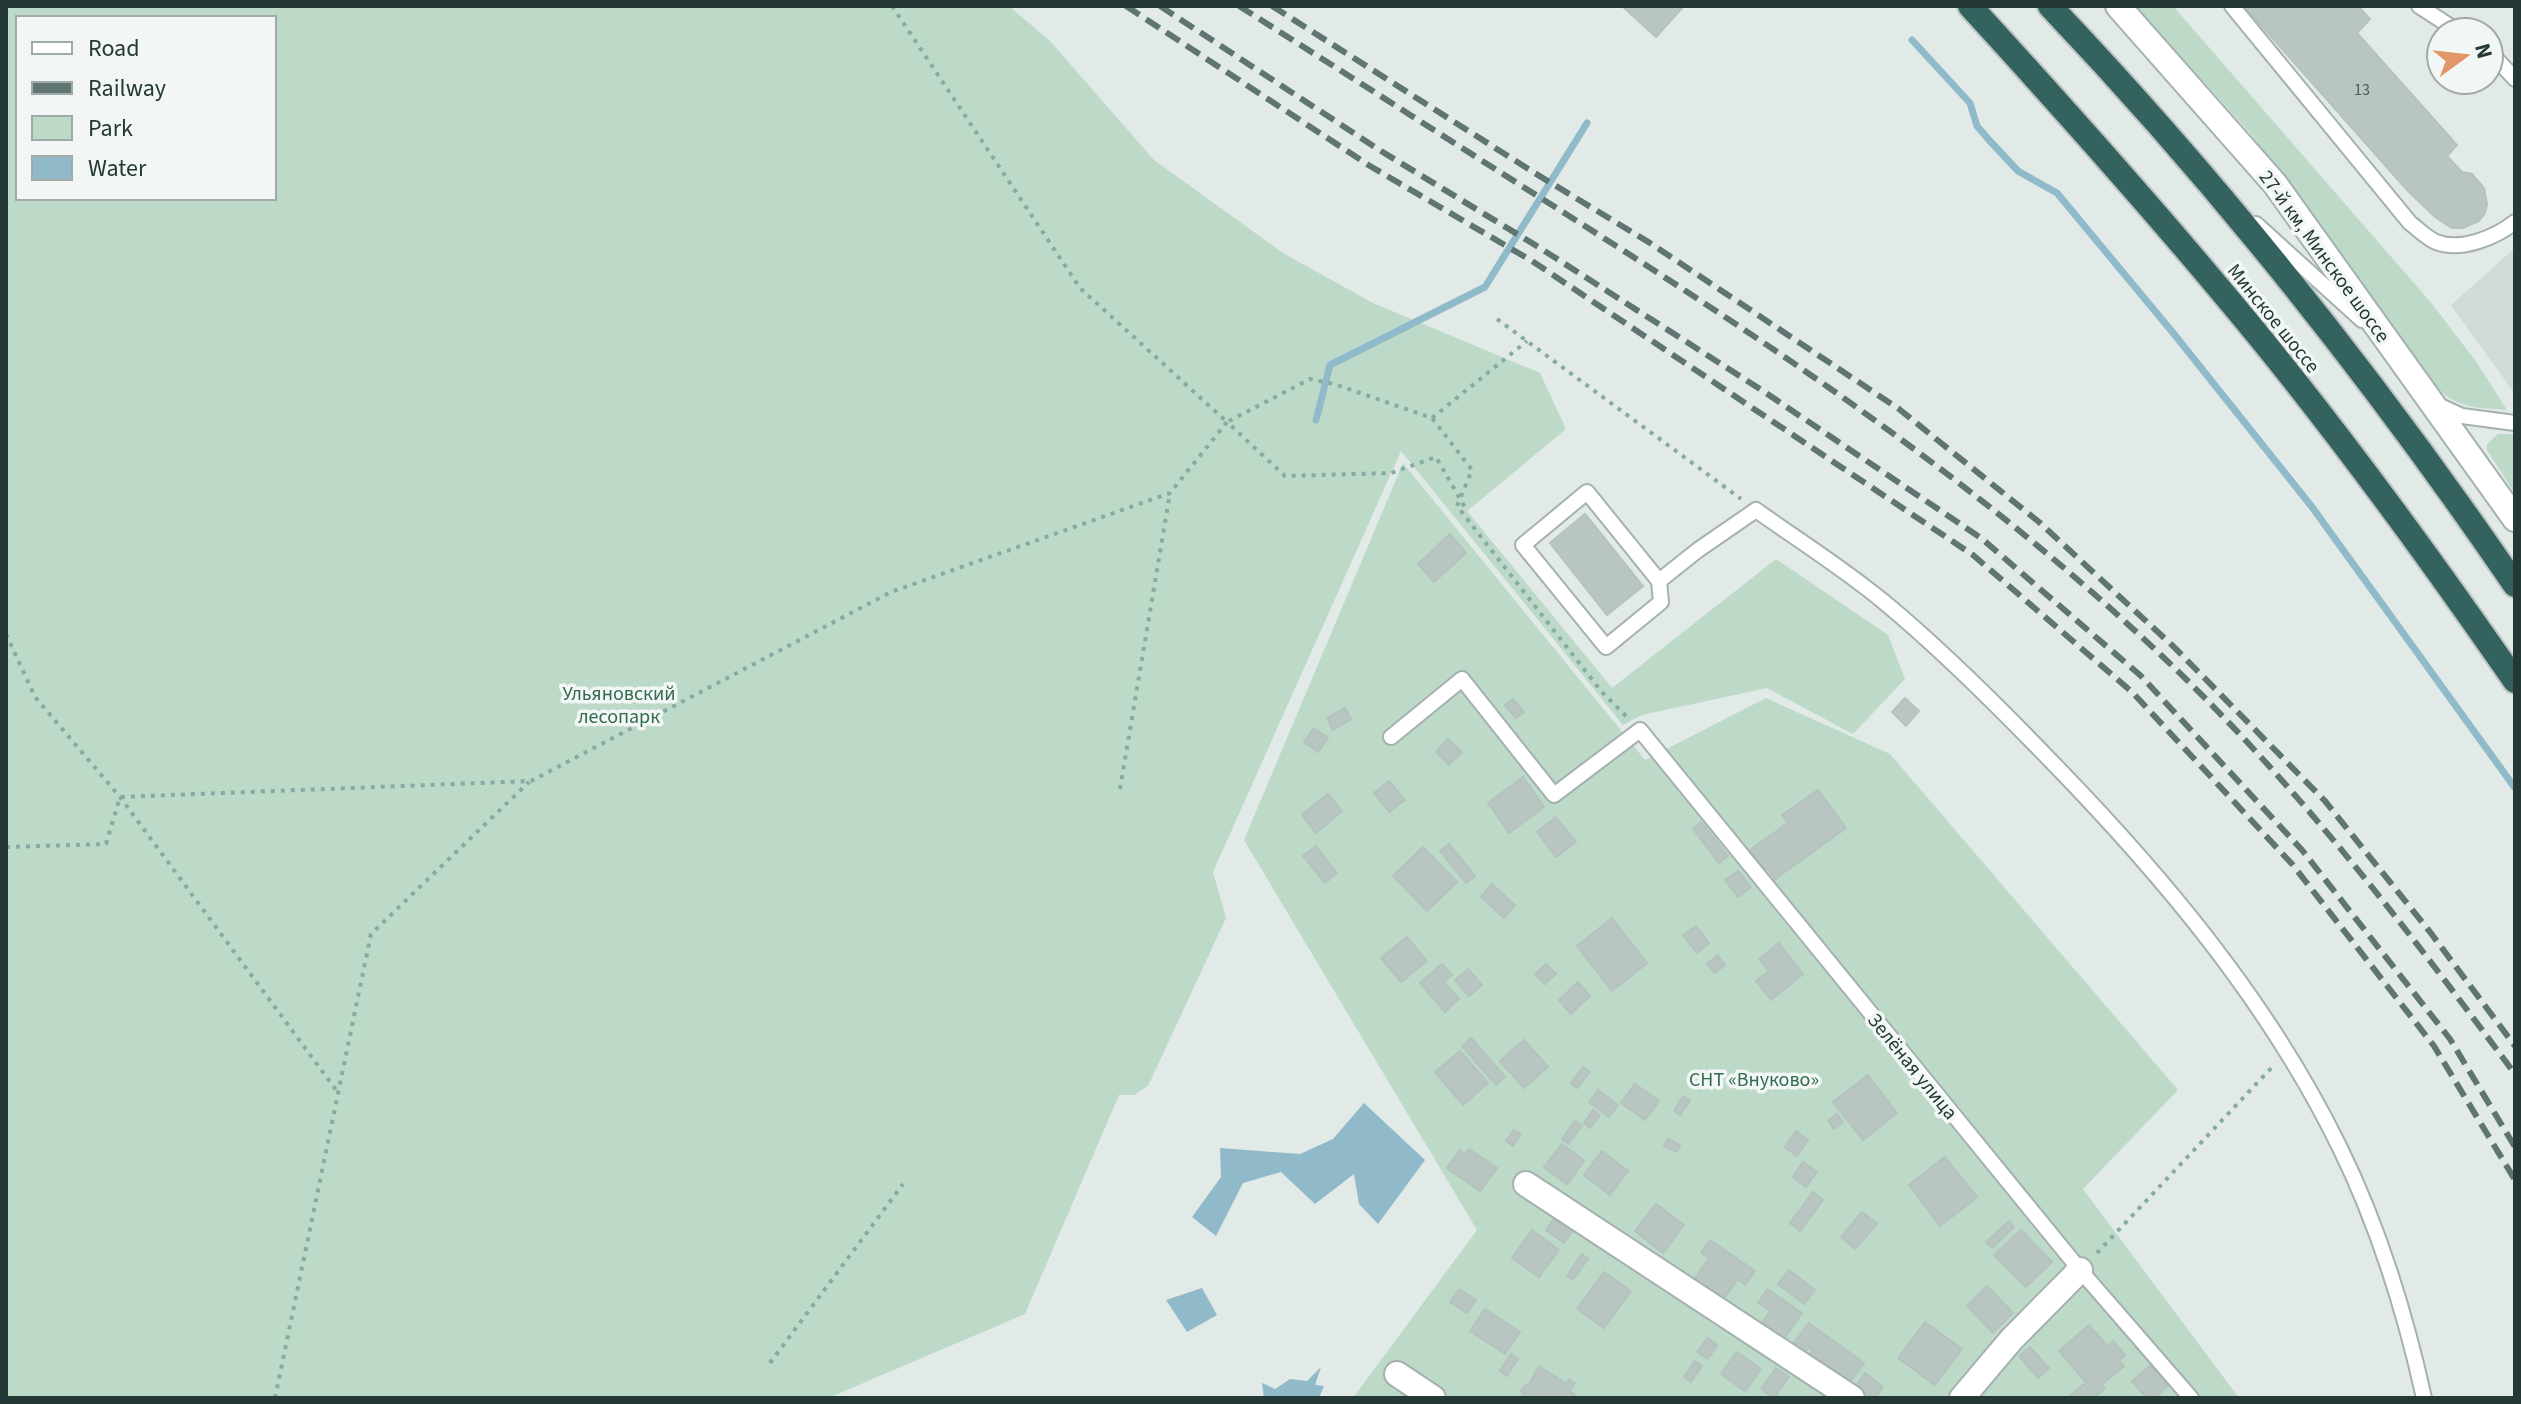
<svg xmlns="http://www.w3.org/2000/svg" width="2521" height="1404" viewBox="0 0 2521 1404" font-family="'Source Sans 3',sans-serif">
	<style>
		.built { fill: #d0dad7 }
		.green { fill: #bdd9c8; fill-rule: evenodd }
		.water { fill: #90b9c9 }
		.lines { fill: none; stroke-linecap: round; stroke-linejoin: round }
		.stream { stroke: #90b9c9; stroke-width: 7 }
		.building { fill: #b8c5c1; stroke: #b5c3bf; stroke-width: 2 }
		.lane-casing { stroke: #a5b1af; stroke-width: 18 }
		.street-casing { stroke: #a5b1af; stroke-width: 28 }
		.highway-casing { stroke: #bdc4c3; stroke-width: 28 }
		.path { stroke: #86aaa4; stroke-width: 4; stroke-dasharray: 4 6; stroke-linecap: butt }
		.lane { stroke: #fff; stroke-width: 14 }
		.street { stroke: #fff; stroke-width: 24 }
		.highway { stroke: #33625f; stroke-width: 24 }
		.rail { stroke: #5f7572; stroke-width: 6; stroke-dasharray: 16 8; stroke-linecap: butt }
		.labels { text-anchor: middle; stroke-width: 7; stroke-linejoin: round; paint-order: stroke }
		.number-label { font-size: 16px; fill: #495c59 }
		.street-label { font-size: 20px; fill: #243936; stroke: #f2f7f5 }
		.park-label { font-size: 20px; fill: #336b50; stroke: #f2f7f5 }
	</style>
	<rect width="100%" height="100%" fill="#e2eae8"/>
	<polygon class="built" points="2515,248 2515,394 2451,305"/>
	<g class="green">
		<path d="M6,6h1003l41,35 104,119 129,93 90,50 167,70 26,56 -99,82 145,177 164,-129 112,76 17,44 -52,55 -86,-46 -125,27 -19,10 -222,-274 -188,421 13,46 -78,168 -14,9h-15l-94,219 -197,84h-822zM18,18h256v180h-256z"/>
		<path d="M2135,6h38l260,299 44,58 30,47c-31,-3 -46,0 -70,-22l-106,-149 -82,-107z"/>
		<polygon points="2498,434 2515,434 2515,494 2487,450 2487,444"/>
		<polygon points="1403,463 1645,760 1766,698 1890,754 2178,1090 2083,1189 2239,1398 1353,1398 1477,1230 1244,840"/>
	</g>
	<g class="water">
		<polygon points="1364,1103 1425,1160 1378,1224 1359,1204 1354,1174 1315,1204 1281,1172 1243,1183 1216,1236 1192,1217 1221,1177 1220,1148 1300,1154 1333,1139"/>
		<polygon points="1202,1288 1217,1315 1187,1332 1166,1300"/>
		<polygon points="1321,1367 1315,1385 1324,1386 1319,1398 1264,1398 1262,1383 1275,1389 1290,1379 1307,1381"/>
	</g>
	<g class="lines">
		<g class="stream">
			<polyline points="1912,40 1970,103 1977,126 1989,140 2018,171 2057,193 2174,334 2312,507 2515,788"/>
			<polyline points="1316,420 1330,365 1485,287 1587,123"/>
		</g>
	</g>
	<g class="building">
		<polygon points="1622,6 1684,6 1656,37"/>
		<polygon points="2244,6 2358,6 2370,19 2357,33 2457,145 2447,156 2462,172 2472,174 2484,188 2487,204 2485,213 2479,221 2463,228 2452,228 2435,217 2407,190"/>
		<polygon points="1585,514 1643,586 1607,615 1550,543"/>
		<polygon points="1450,534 1466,553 1434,582 1418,564"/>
		<polygon points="1905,698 1919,711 1906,726 1892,712"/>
		<polygon points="1513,699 1524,712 1516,718 1505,705"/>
		<polygon points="1345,708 1351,719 1333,730 1327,718"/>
		<polygon points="1314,728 1328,738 1318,752 1304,742"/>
		<polygon points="1448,739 1462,752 1449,765 1436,752"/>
		<polygon points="1523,777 1544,807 1509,833 1488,803"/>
		<polygon points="1389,781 1405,800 1389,812 1374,793"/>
		<polygon points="1818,790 1846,828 1775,879 1767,868 1761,872 1747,852 1788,823 1782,815"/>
		<polygon points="1328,794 1342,811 1316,833 1302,815"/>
		<polygon points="1556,817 1576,842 1556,857 1537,832"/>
		<polygon points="1701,822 1728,856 1719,863 1693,829"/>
		<polygon points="1449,844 1475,876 1466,883 1440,851"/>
		<polygon points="1316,846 1337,873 1325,883 1303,856"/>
		<polygon points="1423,847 1457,882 1427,911 1393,876"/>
		<polygon points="1738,871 1751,887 1738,897 1725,880"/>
		<polygon points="1492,884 1515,905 1504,918 1481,897"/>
		<polygon points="1612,918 1647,963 1612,991 1577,946"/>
		<polygon points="1696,926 1709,943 1697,953 1683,935"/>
		<polygon points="1407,937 1427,961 1401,982 1381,958"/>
		<polygon points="1779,943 1803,974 1771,1000 1756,981 1769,971 1759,959"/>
		<polygon points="1718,955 1725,965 1714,973 1707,964"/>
		<polygon points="1442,964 1452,975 1444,982 1459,999 1445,1012 1420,983"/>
		<polygon points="1546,964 1556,974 1545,984 1535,974"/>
		<polygon points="1468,969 1482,985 1469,996 1455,980"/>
		<polygon points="1578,982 1590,996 1571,1014 1559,1000"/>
		<polygon points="1471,1038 1505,1077 1496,1085 1462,1046"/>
		<polygon points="1524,1040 1548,1067 1524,1088 1500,1061"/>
		<polygon points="1460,1051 1488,1083 1463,1105 1435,1072"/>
		<polygon points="1583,1067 1590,1072 1577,1088 1571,1083"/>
		<polygon points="1868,1075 1897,1113 1863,1140 1833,1102"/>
		<polygon points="1635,1084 1659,1101 1645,1120 1621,1103"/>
		<polygon points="1598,1090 1618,1105 1609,1117 1589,1102"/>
		<polygon points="1683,1096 1690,1100 1680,1115 1674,1111"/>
		<polygon points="1593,1110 1600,1115 1590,1128 1584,1123"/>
		<polygon points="1837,1114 1843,1122 1834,1129 1828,1121"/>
		<polygon points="1575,1121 1582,1126 1568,1144 1562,1139"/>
		<polygon points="1514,1130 1521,1134 1513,1146 1506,1141"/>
		<polygon points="1796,1131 1808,1140 1797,1156 1785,1147"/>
		<polygon points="1668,1139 1680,1145 1677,1152 1664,1146"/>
		<polygon points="1562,1144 1584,1161 1567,1184 1544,1167"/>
		<polygon points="1469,1149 1497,1168 1480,1191 1447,1168 1460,1150 1465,1154"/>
		<polygon points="1602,1151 1628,1171 1610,1195 1584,1175"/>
		<polygon points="1945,1157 1977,1197 1940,1226 1909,1185"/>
		<polygon points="1803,1162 1817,1172 1806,1187 1793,1177"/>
		<polygon points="1813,1192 1823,1200 1800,1231 1790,1223"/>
		<polygon points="1656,1204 1684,1225 1663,1253 1635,1231"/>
		<polygon points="1862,1212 1877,1224 1855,1249 1841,1237"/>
		<polygon points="1554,1219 1572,1232 1564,1243 1546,1230"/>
		<polygon points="2009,1221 2014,1227 1992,1248 1986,1242"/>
		<polygon points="1532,1230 1559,1250 1539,1277 1512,1258"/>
		<polygon points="2021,1230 2052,1262 2026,1287 1994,1255"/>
		<polygon points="1710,1240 1755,1271 1745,1285 1738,1279 1722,1301 1693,1281 1709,1258 1701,1253"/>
		<polygon points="1582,1254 1588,1259 1573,1280 1567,1276"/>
		<polygon points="1789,1270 1815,1290 1804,1304 1778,1284"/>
		<polygon points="1604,1272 1631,1291 1604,1328 1577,1309"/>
		<polygon points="1987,1286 2013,1313 1993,1333 1967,1306"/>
		<polygon points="1459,1289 1476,1300 1467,1313 1450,1302"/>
		<polygon points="1767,1289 1802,1313 1780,1344 1758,1329 1770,1311 1758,1303"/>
		<polygon points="1485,1309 1520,1332 1505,1354 1470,1331"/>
		<polygon points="1925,1322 1962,1349 1935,1385 1898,1358"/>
		<polygon points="1809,1323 1864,1363 1844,1390 1805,1361 1813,1350 1809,1347 1799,1359 1788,1351"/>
		<polygon points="2089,1325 2107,1346 2113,1341 2125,1355 2119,1360 2124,1366 2101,1385 2105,1389 2097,1395 2059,1351"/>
		<polygon points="1708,1338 1717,1345 1708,1359 1697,1352"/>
		<polygon points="2030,1347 2049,1368 2038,1378 2019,1356"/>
		<polygon points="1737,1352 1761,1369 1745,1391 1721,1374"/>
		<polygon points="1511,1354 1518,1359 1507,1376 1500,1371"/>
		<polygon points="1695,1361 1702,1366 1691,1382 1684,1377"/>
		<polygon points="1539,1366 1567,1384 1569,1379 1575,1383 1570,1391 1579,1398 1525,1398 1521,1391 1525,1385 1528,1386"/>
		<polygon points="2150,1366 2168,1386 2154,1398 2147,1398 2132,1381"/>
		<polygon points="1776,1368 1789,1377 1774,1398 1761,1389"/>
		<polygon points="1865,1373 1883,1387 1875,1398 1863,1398 1853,1390"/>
		<polygon points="2084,1384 2096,1398 2067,1398"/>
	</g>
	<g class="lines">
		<defs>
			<g id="lane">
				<path d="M2232,6l178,217c8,6 17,15 26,19 25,10 60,-5 79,-20"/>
				<polyline points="2419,6 2459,32"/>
				<polyline points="2489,51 2515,79"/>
				<polyline points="2256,224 2362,320"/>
				<polyline points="2438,405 2462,416 2515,423"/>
				<polygon points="1587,492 1659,581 1661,602 1606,647 1523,545"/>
				<path d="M1659,581l39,-31 58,-40c42,30 87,58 128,92 58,48 113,103 166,158 112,115 218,241 289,386 39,79 66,166 85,252"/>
				<polyline points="1391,737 1462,679 1554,795 1640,730 2080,1270 2191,1398"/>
			</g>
			<g id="street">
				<polyline points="2118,6 2275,184 2515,519"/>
				<polyline points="1526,1184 1852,1398"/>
				<polyline points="1397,1374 1433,1398"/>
				<polyline points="1962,1398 2011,1340 2080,1270"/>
			</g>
			<g id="highway">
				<path d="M1970,6c86,94 171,189 253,287 104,123 200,255 292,388"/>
				<path d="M2050,6c171,180 325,374 465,579"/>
			</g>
		</defs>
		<use href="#lane" class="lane-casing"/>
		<use href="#street" class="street-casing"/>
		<use href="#highway" class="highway-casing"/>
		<g class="path">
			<polyline points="892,6 1080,288 1227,422 1310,379 1334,384 1432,418 1472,470 1457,506 1601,691 1627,717"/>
			<polyline points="1497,319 1741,499"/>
			<polyline points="1432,418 1527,341"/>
			<polyline points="6,634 35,697 120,797 339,1094"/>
			<polyline points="1120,789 1170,493"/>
			<polyline points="6,847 106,844 120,797 531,781 891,592 1170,493 1227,422 1285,476 1391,473 1436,457 1467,511"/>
			<polyline points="2097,1253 2275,1064"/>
			<polyline points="770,1363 903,1184"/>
			<polyline points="275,1398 371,934 529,782"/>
		</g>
		<use href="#lane" class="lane"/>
		<use href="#street" class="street"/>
		<use href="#highway" class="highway"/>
		<g class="rail">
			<polyline points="1126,6 1370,166 1532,261 1973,555 2132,692 2292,864 2434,1046 2515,1180"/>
			<polyline points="1160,6 1381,151 1540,248 1760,389 1981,538 2141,676 2302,850 2450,1039 2515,1147"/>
			<path d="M1239,6c109,69 218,139 327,208 211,134 414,269 596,442 133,126 244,271 353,418"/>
			<polyline points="1272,6 1533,172 1650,243 1899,409 2039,522 2174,647 2325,801 2430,932 2515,1046"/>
		</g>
	</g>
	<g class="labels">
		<g class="number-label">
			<text x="2362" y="95">13</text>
		</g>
		<g class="street-label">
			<text transform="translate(2325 256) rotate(54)" y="7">27-й км, Минское шоссе</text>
			<text transform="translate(2274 318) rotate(51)" y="7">Минское шоссе</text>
			<text transform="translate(1913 1066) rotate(51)" y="7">Зелёная улица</text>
		</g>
		<g class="park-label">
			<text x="619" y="700">Ульяновский<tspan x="619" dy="23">лесопарк</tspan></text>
			<text x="1754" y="1086">СНТ «Внуково»</text>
		</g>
	</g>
	<rect width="2521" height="1404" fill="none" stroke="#243936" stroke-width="16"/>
	<rect x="16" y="16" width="260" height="184" fill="#f2f7f5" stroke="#a0aba9" stroke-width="2"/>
	<rect x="32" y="42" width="40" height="12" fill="#ffffff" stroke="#a0aba9" stroke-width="2"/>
	<text x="88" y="56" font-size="24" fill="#243936">Road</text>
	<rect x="32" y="82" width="40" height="12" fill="#5f7572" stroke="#a0aba9" stroke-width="2"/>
	<text x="88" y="96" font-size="24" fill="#243936">Railway</text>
	<rect x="32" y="116" width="40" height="24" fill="#bdd9c8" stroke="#a0aba9" stroke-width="2"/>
	<text x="88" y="136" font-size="24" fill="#243936">Park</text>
	<rect x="32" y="156" width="40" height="24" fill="#90b9c9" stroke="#a0aba9" stroke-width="2"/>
	<text x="88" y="176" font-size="24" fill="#243936">Water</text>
	<g transform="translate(2465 56) rotate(75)"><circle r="38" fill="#f2f7f5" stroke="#a0aba9" stroke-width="2"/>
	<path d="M0-6L14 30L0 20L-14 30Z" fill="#e29669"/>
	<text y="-12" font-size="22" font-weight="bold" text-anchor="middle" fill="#243936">N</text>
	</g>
</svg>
